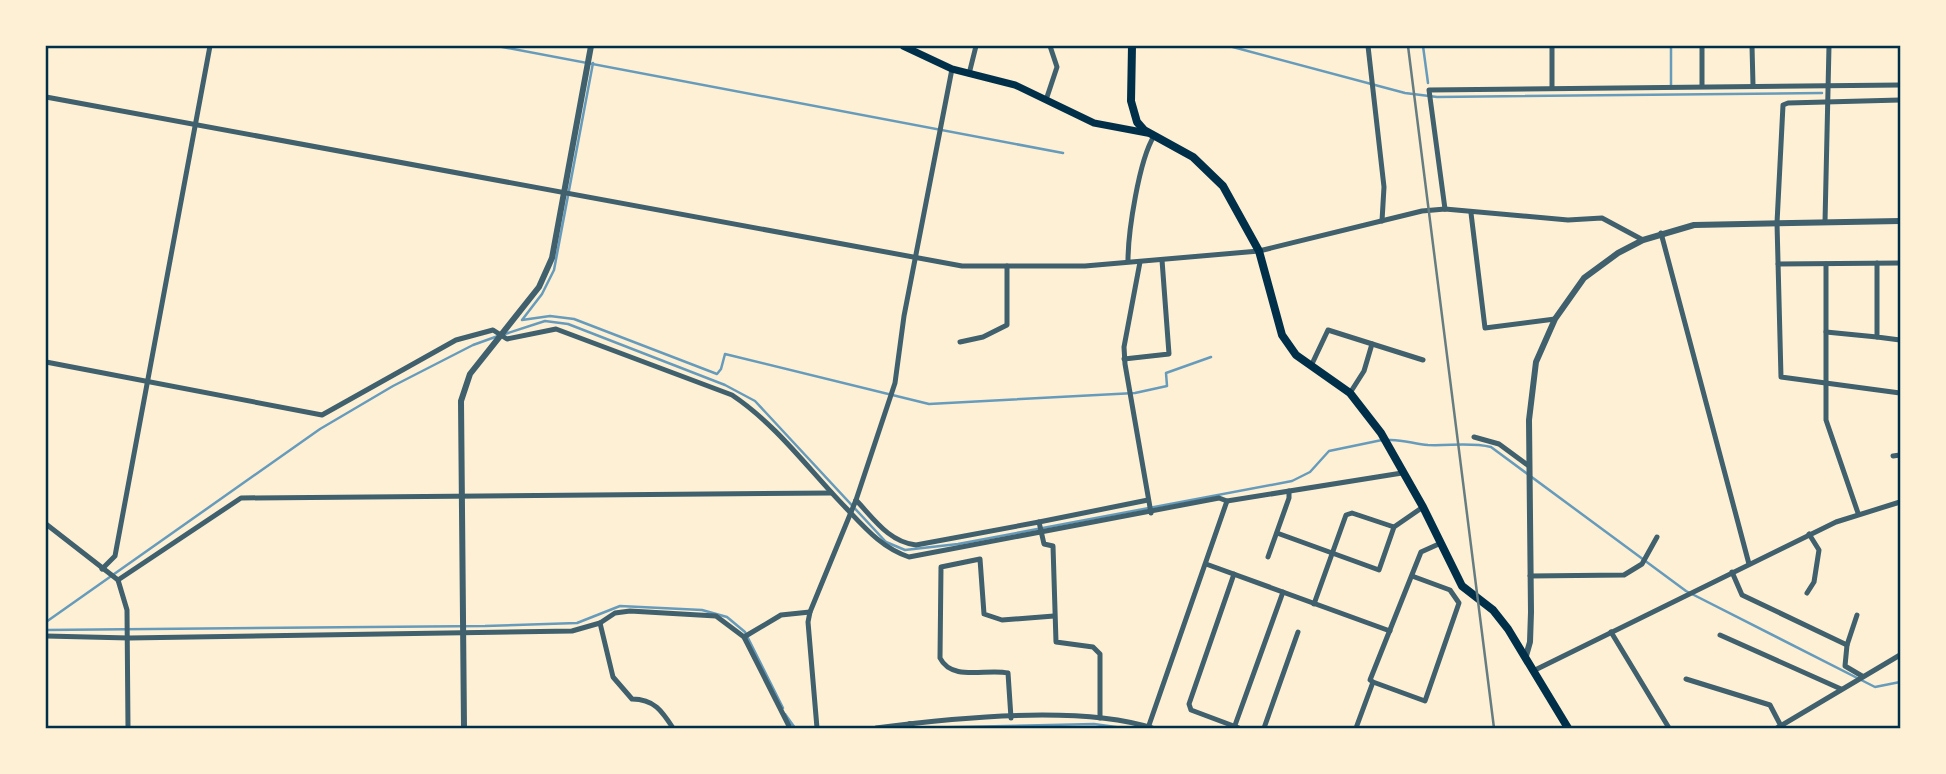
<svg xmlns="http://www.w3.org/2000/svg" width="1946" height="774" viewBox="0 0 1946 774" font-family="Raleway,sans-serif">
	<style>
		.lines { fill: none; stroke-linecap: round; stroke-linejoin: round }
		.stream { stroke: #669bbc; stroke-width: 2.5 }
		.minor { stroke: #3f606c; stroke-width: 5 }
		.tertiary { stroke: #3f606c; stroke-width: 6 }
		.secondary { stroke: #003049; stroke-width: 7 }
		.primary { stroke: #003049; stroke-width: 8 }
		.rail { stroke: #657d81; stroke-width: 2.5 }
		.neatline { fill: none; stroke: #003049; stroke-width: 2.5 }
	</style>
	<rect width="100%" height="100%" fill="#fdf0d5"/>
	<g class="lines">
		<g class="stream">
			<polyline points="497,46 1063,153"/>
			<polyline points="1229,46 1405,93 1437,97 1822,93"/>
			<polyline points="1423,46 1428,83"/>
			<polyline points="1671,46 1671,88"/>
			<polyline points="593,63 554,270 542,294 522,320 550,316 574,319 717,374 721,369 725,354 929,404 1135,393 1167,386 1166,373 1211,357"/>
			<polyline points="505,334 545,321 568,324 725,385 755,401 886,542 905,550 958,544 1292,481 1310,472 1329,451 1382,440"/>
			<path d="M1388,440c14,-1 26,4 40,5 22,1 42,-3 63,2l195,144 189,96 25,-5"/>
			<polyline points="46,622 320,429 393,386 473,345 498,336"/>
			<polyline points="46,630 485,626 577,623 620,606 702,610 727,617 745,632 783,708"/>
			<polyline points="785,714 795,728"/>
			<polyline points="911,728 1094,724 1123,728"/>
		</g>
		<g class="minor">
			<polyline points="1368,46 1384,187 1382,221"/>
			<polyline points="1552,46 1552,87"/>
			<polyline points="1702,46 1702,86"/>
			<polyline points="1752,46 1753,85"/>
			<polyline points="969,74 976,46"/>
			<polyline points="46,97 962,266 1085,266 1259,251 1422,211 1445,209 1568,220 1602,218 1643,240"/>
			<polyline points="1046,100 1057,67 1050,46"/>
			<polyline points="1900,100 1788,103 1783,105 1777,223 1781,377 1900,393"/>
			<polyline points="1445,209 1429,90 1900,85"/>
			<polyline points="1471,213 1485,328 1555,319"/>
			<polyline points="1825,222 1829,46"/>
			<polyline points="1661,233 1749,564"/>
			<path d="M1128,261c0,-29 11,-101 26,-125"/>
			<polyline points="1140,262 1124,347 1125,364 1151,513"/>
			<polyline points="1877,263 1877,337 1900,340"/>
			<polyline points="1778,264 1900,263"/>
			<polyline points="1826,264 1826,332 1877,337"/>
			<polyline points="1826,332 1826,420 1858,513"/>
			<polyline points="960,342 983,337 1007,325 1007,266"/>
			<polyline points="1124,359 1169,354 1162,260"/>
			<path d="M46,362l276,53 134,-75 37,-10 14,9 49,-10 176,66c45,30 77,75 114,113 19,20 36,40 63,49l310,-59 8,3 175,-28"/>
			<polyline points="1311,366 1328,330 1423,360"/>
			<polyline points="1350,393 1364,371 1372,344"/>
			<polyline points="1474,437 1499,444 1529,466"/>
			<polyline points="1893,456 1900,455"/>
			<path d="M856,500c18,19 33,42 60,45l123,-23"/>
			<polyline points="46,524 118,580 127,610 128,728"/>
			<polyline points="1277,533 1379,570 1394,527 1423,507"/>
			<polyline points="1268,557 1289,498 1289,491"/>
			<polyline points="1206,564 1390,631"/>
			<polyline points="102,569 115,556 210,46"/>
			<polyline points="1732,572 1742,595 1847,645"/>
			<polyline points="1234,574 1189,704 1191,710 1239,728"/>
			<polyline points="1530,576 1624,575 1642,564 1657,537"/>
			<polyline points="118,580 241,498 831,493"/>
			<polyline points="1807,593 1814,582 1819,550 1809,534"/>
			<polyline points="1314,604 1346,515 1352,513 1394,527"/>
			<polyline points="1857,615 1847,645 1845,666 1862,676"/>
			<path d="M600,623l13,54 19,22c22,0 30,12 41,29"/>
			<polyline points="1611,632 1669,728"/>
			<polyline points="1720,635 1841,689"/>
			<polyline points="46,636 129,638 572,631 600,623 615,613 630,611 716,616 744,637 790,728"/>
			<polyline points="744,637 781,615 810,612"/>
			<polyline points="1533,671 1836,522 1900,502"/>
			<polyline points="1686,679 1770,705 1781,726"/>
			<polyline points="1373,682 1425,701 1459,603 1450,590 1412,576"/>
			<path d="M1011,718l-3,-45c-21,-5 -56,9 -68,-15l1,-91 39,-8 4,55 18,6 52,-4"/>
			<polyline points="1100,718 1100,654 1093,647 1056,642 1053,546 1044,544 1039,522 1148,500"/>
			<polyline points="817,728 808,622 810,612 856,500 895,383 904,316 952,69"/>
			<path d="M876,728c75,-10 204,-23 276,0"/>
			<polyline points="1148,728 1227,501"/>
			<polyline points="1234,728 1283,592"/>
			<polyline points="1264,728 1298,632"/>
			<polyline points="1356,728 1373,682 1370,680 1421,552 1441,543"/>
			<polyline points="1777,728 1900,655"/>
		</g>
		<g class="tertiary">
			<polyline points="1526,656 1530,642 1531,612 1529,420 1536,362 1555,319 1584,278 1618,253 1643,240 1694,225 1900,221"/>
			<polyline points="910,724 910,728"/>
			<polyline points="464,728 461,401 470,374 539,287 552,258 591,46"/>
		</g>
		<polyline class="secondary" points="903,46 952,69 1015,85 1094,123 1147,133"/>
		<polyline class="primary" points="1132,46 1131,101 1137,122 1144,130 1193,157 1223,186 1259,251 1282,335 1296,355 1350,393 1381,433 1423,507 1462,586 1493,610 1508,629 1568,728"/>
		<polyline class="rail" points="1408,46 1494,728"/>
	</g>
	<rect width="1946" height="774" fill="none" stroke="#fdf0d5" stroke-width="94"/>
	<rect x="47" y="47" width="1852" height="680" class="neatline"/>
</svg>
